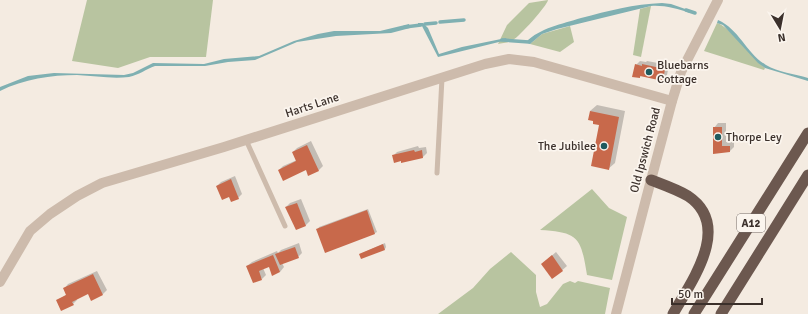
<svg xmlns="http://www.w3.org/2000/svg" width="808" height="314" viewBox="0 0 808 314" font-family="Signika,sans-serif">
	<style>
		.green { fill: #b8c4a0 }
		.water { fill: #7fb0b2 }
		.shadow { fill: #0003 }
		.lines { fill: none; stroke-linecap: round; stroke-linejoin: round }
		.stream { stroke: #7fb0b2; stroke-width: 3.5 }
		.building { fill: #c8694b }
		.service { stroke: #cdbbac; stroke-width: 5 }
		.minor { stroke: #cdbbac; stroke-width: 10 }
		.tertiary { stroke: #cdbbac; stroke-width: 10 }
		.trunk { stroke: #6c584f; stroke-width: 11 }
		.poi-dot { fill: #1f5a5e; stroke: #fbf5ee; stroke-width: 1.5 }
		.labels { text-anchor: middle; stroke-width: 3.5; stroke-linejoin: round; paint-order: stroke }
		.shield { fill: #fbf5ee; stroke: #756b66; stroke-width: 1 }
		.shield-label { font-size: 11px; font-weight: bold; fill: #3b302b }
		.poi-label { font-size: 12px; fill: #3b302b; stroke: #fbf5ee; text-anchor: start }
		.street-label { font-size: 12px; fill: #3b302b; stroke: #fbf5ee }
	</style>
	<rect width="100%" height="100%" fill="#f4ebe1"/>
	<g class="green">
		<polygon points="87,0 213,0 206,57 150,57 118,68 72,61"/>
		<path d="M548,0c-1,6 -29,37 -35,40 -4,3 -11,3 -15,4l9,-19 22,-22z"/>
		<polygon points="651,6 641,57 633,55 640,9"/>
		<path d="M717,23c12,3 36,35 48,45l-1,2 -60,-19z"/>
		<polygon points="570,26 574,42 560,52 530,44 542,34"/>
		<path d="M592,189l17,19 18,9 -15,63 -25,-5c-6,-37 -8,-43 -47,-45z"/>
		<polygon points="511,252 536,275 536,292 540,307 547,304 563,284 570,281 575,283 578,281 610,288 605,314 438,314 473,288 490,269"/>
	</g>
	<g class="water">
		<path d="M662,3l9,1 20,7 -1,2c-12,-4 -26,-8 -39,-7l-94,23 -15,5 -12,10 -4,-2c14,-14 36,-18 55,-24 27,-7 53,-14 81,-15z"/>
		<path d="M718,20c21,9 29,34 48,45 12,7 29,9 42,13v3l-43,-13 -7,-5 -35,-38 -6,-2z"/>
		<polygon points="418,23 423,23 428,28 439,54 462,47 506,38 507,40 438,57 423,28 422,26 418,26"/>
		<path d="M409,24l1,4 -19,5 -55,3 -39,6 -42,18 -27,2 -23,4h-50c-9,3 -16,9 -26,11 -17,2 -34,-1 -52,-2 -26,0 -53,4 -77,16v-4l28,-11 26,-3 70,2 9,-2 20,-10 51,1 20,-5 35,-3 35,-15 24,-7 16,-3h46z"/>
	</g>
	<g class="shadow">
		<polygon points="640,61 646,62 647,61 669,65 667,75 662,79 642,75 640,77 636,65"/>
		<polygon points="597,105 625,111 615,163 608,169 600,125 594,120 590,111"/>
		<polygon points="718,123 726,123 726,142 734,142 734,147 730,151 714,153 714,128"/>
		<polygon points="311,141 323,166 319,170 309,174 306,169 279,170 283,166 297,160 293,152 297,148"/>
		<polygon points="418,146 419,148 426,147 427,153 423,157 401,160 393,156 397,152"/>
		<polygon points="235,176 242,194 238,198 230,196 217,186 221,182"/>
		<polygon points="301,199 310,221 306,225 296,229 286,207 290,203"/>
		<polygon points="368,209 377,232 375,233 326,251 318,229 319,227"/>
		<polygon points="299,243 302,253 298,257 282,263 284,267 280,272 269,266 263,268 266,275 262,279 247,266 252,262 277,251 278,253 281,250"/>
		<polygon points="385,243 386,247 385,249 360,254"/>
		<polygon points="556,252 567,266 553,278 542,264"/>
		<polygon points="97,271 107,290 103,294 89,293 76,298 77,300 73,304 58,301 67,294 64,289 68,284"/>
	</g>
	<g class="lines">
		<g class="stream">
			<polyline points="686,10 695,13"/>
			<polyline points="440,22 464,20"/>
			<polyline points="425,24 436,23"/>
			<polyline points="405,27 421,25"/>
			<polyline points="502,40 529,42"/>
		</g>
	</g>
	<g class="building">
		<polygon points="635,64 642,66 642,64 665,69 663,81 640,76 640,78 632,77"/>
		<polygon points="590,111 619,117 609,170 591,166 599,125 593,124 593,121 588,120"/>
		<polygon points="713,127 722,127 722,146 730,146 730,152 713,154"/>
		<polygon points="307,145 319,171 308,176 306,170 283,181 278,170 296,161 292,152"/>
		<polygon points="414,150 415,152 422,150 423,158 401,163 401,161 394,163 392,155"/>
		<polygon points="231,179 239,199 231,202 229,197 222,200 216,186"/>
		<polygon points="297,203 306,226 296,230 285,207"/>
		<polygon points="367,210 375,234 325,253 316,229"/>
		<polygon points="383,244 385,250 361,259 359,254"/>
		<polygon points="295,247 299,258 280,265 275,254"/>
		<polygon points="273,255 280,272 272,276 269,267 259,271 262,280 253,283 246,266"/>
		<polygon points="552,255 563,271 552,279 541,264"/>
		<polygon points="93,274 103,295 91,301 88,294 72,302 74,305 61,311 56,300 66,295 63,288"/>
	</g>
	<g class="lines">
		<g class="service">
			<polyline points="246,140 285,226"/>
			<polyline points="437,173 442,78"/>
		</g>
		<g class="minor">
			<polyline points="0,282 30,231 50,214 77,196 102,183 224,147 485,64 509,59 534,62 672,101"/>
			<polyline points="616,314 651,180"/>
		</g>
		<polyline class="tertiary" points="651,180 672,101 681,72 718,0"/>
		<g class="trunk">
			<path d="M651,180c13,5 25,9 37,16 45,30 3,86 -15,118"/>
			<polyline points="694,314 808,133"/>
			<polyline points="721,314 808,175"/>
		</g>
	</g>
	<g class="poi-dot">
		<circle cx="649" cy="72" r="4"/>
		<circle cx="718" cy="137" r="4"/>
		<circle cx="604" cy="146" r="4"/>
	</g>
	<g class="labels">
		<rect class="shield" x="737" y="214" width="28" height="18" rx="3"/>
		<g class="shield-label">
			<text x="751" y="227">A12</text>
		</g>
		<g class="poi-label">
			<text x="657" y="69">Bluebarns<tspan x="657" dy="14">Cottage</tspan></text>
			<text x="726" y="141">Thorpe Ley</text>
			<text x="596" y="150" text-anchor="end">The Jubilee</text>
		</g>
		<g class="street-label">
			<text transform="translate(312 105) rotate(-18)" y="4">Harts Lane</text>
			<text transform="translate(645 150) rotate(-75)" y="4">Old Ipswich Road</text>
		</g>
	</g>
	<g transform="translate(780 28) rotate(170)" stroke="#fbf5ee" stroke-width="3" paint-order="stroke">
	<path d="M0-3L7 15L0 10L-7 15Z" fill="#3b302b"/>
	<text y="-6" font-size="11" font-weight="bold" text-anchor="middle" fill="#3b302b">N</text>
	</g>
	<path d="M672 298v6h90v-6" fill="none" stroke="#3b302b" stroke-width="2"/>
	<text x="678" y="298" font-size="12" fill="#3b302b" stroke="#fbf5ee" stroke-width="3" paint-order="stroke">50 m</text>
</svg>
